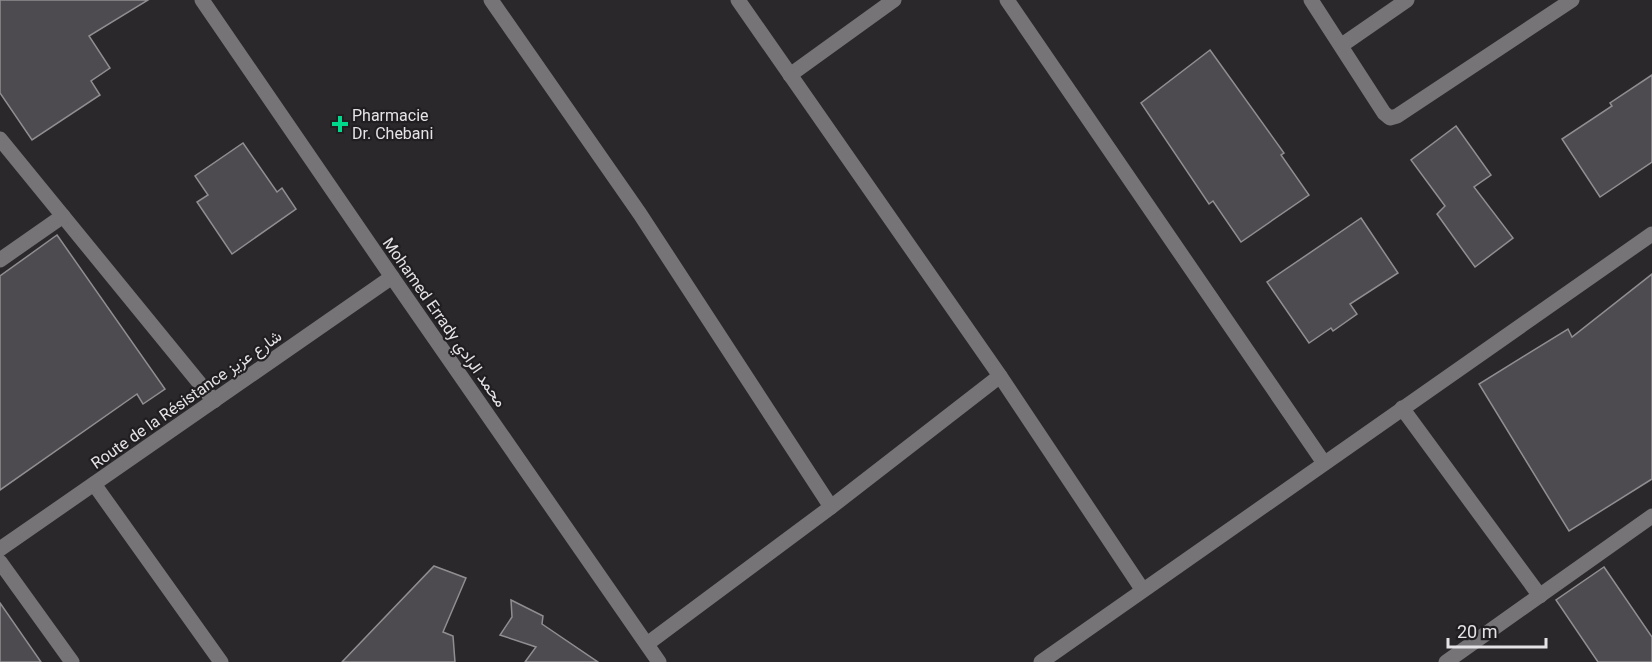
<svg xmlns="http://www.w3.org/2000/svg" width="1652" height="662" viewBox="0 0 1652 662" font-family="Roboto,Vazirmatn,sans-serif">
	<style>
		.building { fill: #4d4b4f; stroke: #918e92; stroke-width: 1.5 }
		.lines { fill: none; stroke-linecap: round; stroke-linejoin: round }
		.street { stroke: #777478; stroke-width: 15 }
		.secondary { stroke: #777478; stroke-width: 15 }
		.poi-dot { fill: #00d98c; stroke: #201e21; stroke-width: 2 }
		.labels { text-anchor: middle; stroke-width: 4.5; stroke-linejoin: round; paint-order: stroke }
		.poi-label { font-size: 16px; fill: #e5e3e6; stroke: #201e21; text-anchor: start }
		.street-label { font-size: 16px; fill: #e5e3e6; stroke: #201e21 }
	</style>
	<rect width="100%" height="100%" fill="#2a282b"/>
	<g class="building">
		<polygon points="0,0 148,0 89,36 110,68 91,81 100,95 32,140 0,93"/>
		<polygon points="1210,50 1284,153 1281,155 1309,195 1241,242 1213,201 1209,204 1141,103"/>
		<polygon points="1652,75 1652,162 1600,197 1562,139 1612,106 1610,103"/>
		<polygon points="1456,126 1491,175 1474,187 1513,238 1475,267 1437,214 1445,206 1411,160"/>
		<polygon points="243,143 277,192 282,188 296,209 232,254 197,202 208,195 195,176"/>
		<polygon points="1361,218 1398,273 1350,304 1357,314 1333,331 1331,328 1309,343 1267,282"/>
		<polygon points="57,235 165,389 143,404 137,394 0,490 0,276"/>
		<polygon points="1652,274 1652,479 1569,531 1479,384 1568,329 1572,337"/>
		<polygon points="434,566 466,578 443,632 453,636 455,662 342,662"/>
		<polygon points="1604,567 1652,637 1652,662 1598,662 1556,600"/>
		<polygon points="511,600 543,616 542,624 598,662 525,662 536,647 500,635 512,617"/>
		<polygon points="0,603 41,662 0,662"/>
	</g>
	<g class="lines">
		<g class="street">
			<polyline points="491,0 640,214 831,507"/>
			<polyline points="738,0 1000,376 1142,589"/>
			<polyline points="1007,0 1324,463"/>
			<polyline points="1311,0 1384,113 1390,118 1397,116 1572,0"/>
			<polyline points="1342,45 1407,0"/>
			<polyline points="790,75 894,0"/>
			<polyline points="0,139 214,401"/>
			<polyline points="0,260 63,216"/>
			<polyline points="1402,408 1540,596"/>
			<polyline points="94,484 221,662"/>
			<polyline points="0,562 72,662"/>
			<polyline points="647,644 831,507 1000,376"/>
			<polyline points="1041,662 1652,234"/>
			<polyline points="1446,662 1652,516"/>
		</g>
		<g class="secondary">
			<polyline points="202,0 392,277 659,662"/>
			<polyline points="0,549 392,277"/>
		</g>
	</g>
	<path class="poi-dot" d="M337 115h6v6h6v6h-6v6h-6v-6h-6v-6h6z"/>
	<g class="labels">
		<g class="poi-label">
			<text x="352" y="121">Pharmacie<tspan x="352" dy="18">Dr. Chebani</tspan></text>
		</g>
		<g class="street-label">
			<text transform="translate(445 322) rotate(55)" y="6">Mohamed Errady محمد الرادي</text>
			<text transform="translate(186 399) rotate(-35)" y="6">Route de la Résistance شارع عزيز</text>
		</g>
	</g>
	<path d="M1448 638v9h98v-9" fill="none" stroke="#e5e3e6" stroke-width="3"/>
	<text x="1457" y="638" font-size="18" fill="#e5e3e6" stroke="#201e21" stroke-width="4.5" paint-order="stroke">20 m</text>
</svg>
